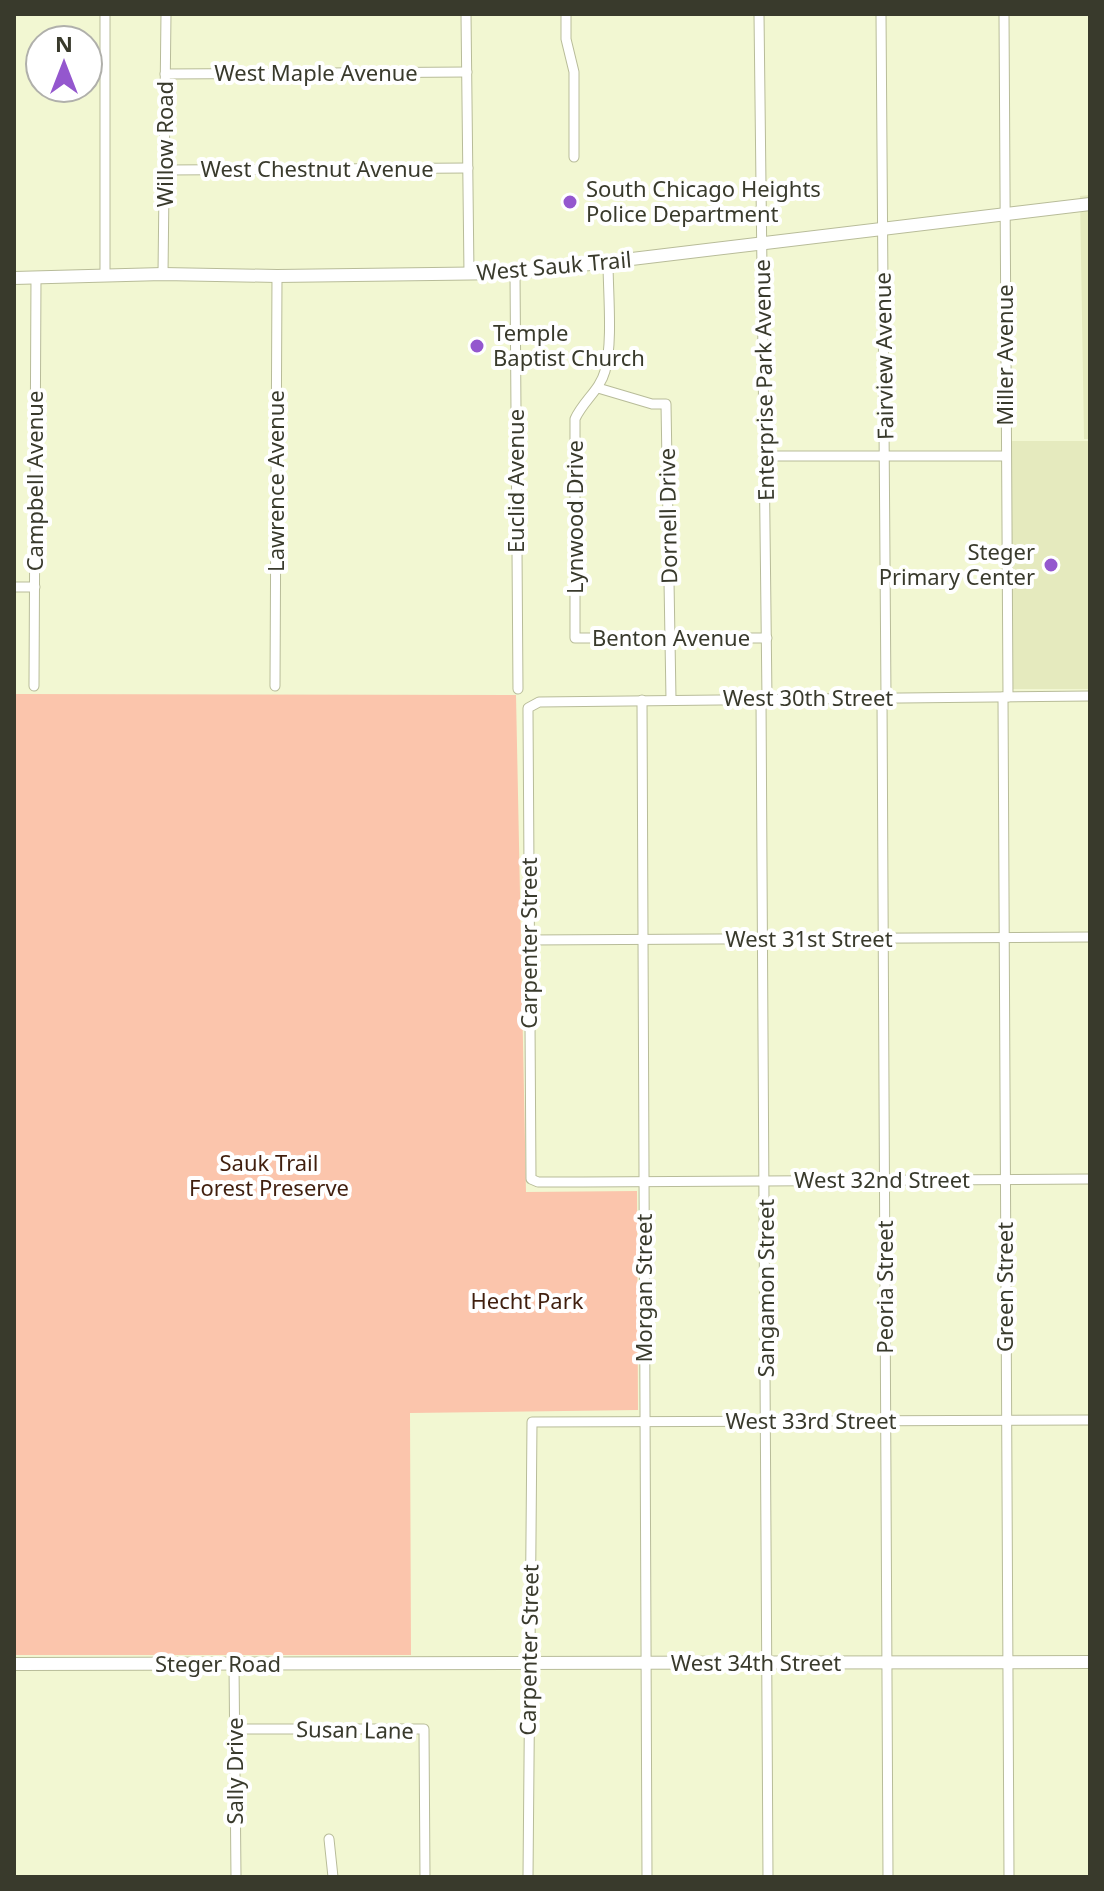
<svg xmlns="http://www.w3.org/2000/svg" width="1104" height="1891" viewBox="0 0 1104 1891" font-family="'Noto Sans',sans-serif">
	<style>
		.built { fill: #e5eabe }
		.green { fill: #fbc5ac }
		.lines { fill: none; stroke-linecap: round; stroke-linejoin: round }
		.street-casing { stroke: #b8bc99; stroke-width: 11 }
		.secondary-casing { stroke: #b8bc99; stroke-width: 14 }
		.street { stroke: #fff; stroke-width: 9 }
		.secondary { stroke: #fff; stroke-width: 12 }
		.poi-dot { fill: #9457ce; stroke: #fff; stroke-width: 3 }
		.labels { text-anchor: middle; stroke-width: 8; stroke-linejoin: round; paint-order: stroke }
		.street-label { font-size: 22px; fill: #393a2c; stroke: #fff }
		.poi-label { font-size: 22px; fill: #393a2c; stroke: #fff; text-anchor: start }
		.park-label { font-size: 22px; fill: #401f0e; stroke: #fff }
	</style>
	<rect width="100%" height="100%" fill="#f2f7d2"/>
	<g class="built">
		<polygon points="1090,195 1090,439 1084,439 1080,196"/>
		<rect x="1012" y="441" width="78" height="248"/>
	</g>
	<polygon class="green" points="14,694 516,695 526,1192 637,1191 638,1410 410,1413 411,1655 14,1655"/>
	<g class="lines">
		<defs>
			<g id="street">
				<polyline points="466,14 469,274"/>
				<polyline points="566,14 566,39 574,72 574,157"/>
				<polyline points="759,14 767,699"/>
				<polyline points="881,14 886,698"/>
				<polyline points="1004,14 1008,697"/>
				<polyline points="165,74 467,72"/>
				<polyline points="165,170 468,168"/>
				<path d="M608,262c0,30 5,81 -3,109 -5,19 -22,30 -30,48v219h192"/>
				<polyline points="515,273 518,689"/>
				<polyline points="163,274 166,14"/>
				<polyline points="105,276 105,14"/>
				<polyline points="598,388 652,404 666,404 671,699"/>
				<polyline points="765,456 1005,456"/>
				<polyline points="14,587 35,587"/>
				<polyline points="34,686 36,277"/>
				<polyline points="275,686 277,276"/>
				<polyline points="1090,696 539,702 528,708 528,713 531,1179 538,1182 583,1182 1090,1179"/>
				<polyline points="1003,697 1009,1877"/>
				<polyline points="882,698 888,1877"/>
				<polyline points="761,699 768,1877"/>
				<polyline points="642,700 647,1877"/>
				<polyline points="529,940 1090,937"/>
				<polyline points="234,1664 236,1877"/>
				<polyline points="235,1729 424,1729 425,1877"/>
				<polyline points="329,1839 333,1877"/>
				<polyline points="528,1877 532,1422 1090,1420"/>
			</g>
			<g id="secondary">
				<polyline points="14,278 163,274 277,276 515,273 1090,204"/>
				<polyline points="14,1664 1090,1662"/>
			</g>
		</defs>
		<use href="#street" class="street-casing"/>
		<use href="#secondary" class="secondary-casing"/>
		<use href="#street" class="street"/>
		<use href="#secondary" class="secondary"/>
	</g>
	<g class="poi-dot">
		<circle cx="570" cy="202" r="8"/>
		<circle cx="477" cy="346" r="8"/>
		<circle cx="1051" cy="565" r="8"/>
	</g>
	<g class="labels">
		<g class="street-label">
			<text x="316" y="81">West Maple Avenue</text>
			<text transform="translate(165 144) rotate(-90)" y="8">Willow Road</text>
			<text x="317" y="177">West Chestnut Avenue</text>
			<text transform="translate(554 266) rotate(-5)" y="8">West Sauk Trail</text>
			<text transform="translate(1005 355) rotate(-90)" y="8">Miller Avenue</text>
			<text transform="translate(884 356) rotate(-91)" y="8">Fairview Avenue</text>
			<text transform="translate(764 380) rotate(-91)" y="8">Enterprise Park Avenue</text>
			<text transform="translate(35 481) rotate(-90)" y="8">Campbell Avenue</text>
			<text transform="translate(276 481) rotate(-90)" y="8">Lawrence Avenue</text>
			<text transform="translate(516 481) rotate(-90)" y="8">Euclid Avenue</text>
			<text transform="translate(668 516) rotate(-91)" y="8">Dornell Drive</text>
			<text transform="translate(575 517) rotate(-90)" y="8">Lynwood Drive</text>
			<text x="671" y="646">Benton Avenue</text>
			<text x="808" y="706">West 30th Street</text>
			<text x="809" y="947">West 31st Street</text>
			<text transform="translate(529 943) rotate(-90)" y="8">Carpenter Street</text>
			<text x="882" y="1188">West 32nd Street</text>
			<text transform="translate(885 1287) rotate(-90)" y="8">Peoria Street</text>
			<text transform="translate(1005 1287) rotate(-90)" y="8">Green Street</text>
			<text transform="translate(644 1288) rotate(-90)" y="8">Morgan Street</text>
			<text transform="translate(766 1288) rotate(-90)" y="8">Sangamon Street</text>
			<text x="811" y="1429">West 33rd Street</text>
			<text transform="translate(529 1650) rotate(-89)" y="8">Carpenter Street</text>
			<text x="756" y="1671">West 34th Street</text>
			<text x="218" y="1672">Steger Road</text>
			<text transform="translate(355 1730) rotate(1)" y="8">Susan Lane</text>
			<text transform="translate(235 1771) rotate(-90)" y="8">Sally Drive</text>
		</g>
		<g class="poi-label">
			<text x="586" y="197">South Chicago Heights<tspan x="586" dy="25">Police Department</tspan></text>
			<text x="493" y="341">Temple<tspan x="493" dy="25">Baptist Church</tspan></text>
			<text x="1035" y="560" text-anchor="end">Steger<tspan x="1035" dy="25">Primary Center</tspan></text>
		</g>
		<g class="park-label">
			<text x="269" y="1171">Sauk Trail<tspan x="269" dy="25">Forest Preserve</tspan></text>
			<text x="527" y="1309">Hecht Park</text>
		</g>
	</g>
	<rect width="1104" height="1891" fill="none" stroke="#393a2c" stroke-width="32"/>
	<g transform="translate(64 64)"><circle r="38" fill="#ffffff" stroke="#b0b0ab" stroke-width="2"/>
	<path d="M0-6L14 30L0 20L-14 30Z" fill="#9457ce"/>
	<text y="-12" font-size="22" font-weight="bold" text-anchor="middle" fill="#393a2c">N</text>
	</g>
</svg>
